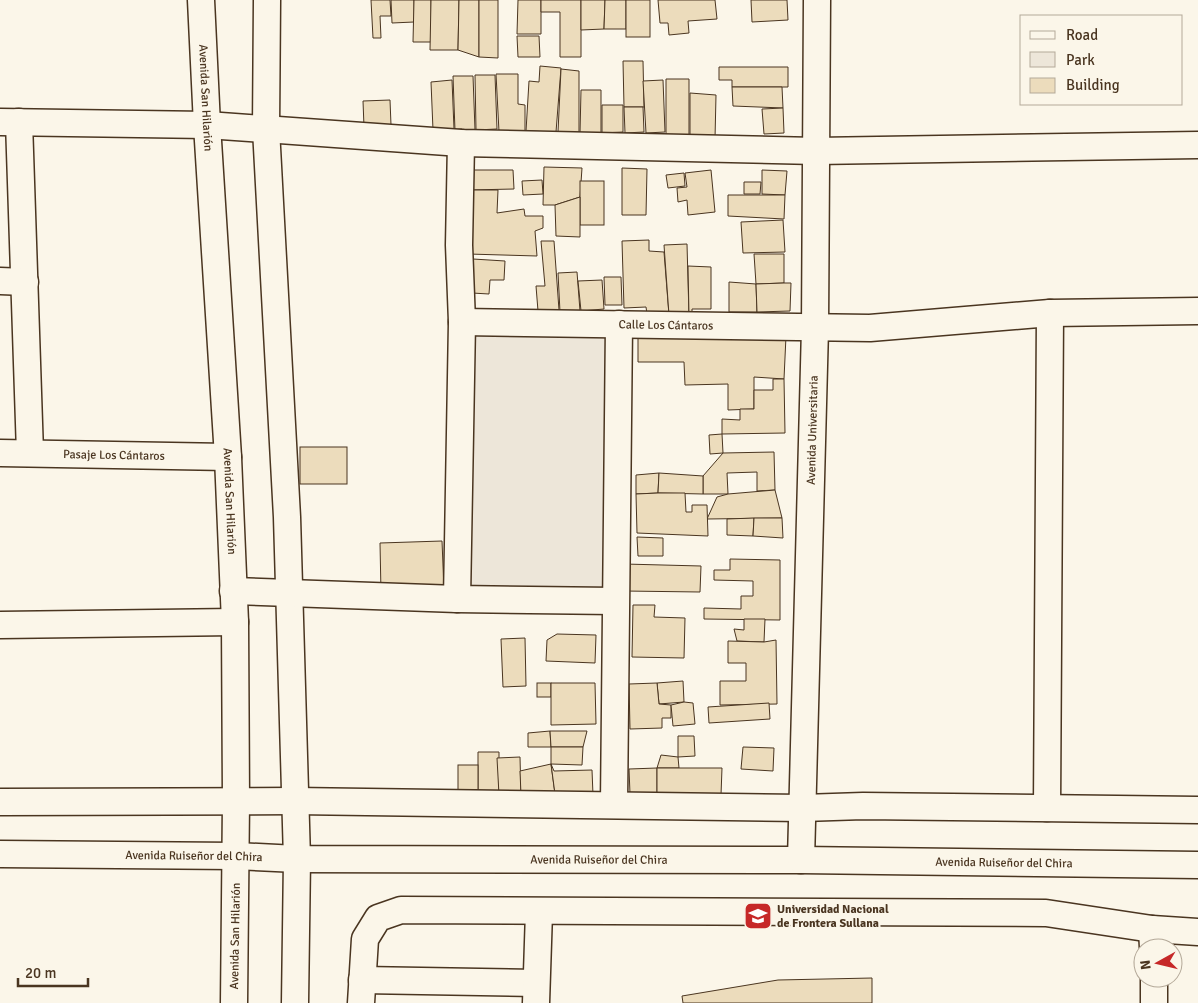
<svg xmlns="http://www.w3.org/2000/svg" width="1198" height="1003" viewBox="0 0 1198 1003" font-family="Signika,sans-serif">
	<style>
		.green { fill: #ede6d9; stroke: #887966 }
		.building { fill: #ecdcbc; stroke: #4a3520 }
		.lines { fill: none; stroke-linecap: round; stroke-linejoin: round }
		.minor-casing { stroke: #4a3520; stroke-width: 29 }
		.minor { stroke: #fbf6e9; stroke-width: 26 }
		.labels { text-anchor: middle; stroke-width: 4; stroke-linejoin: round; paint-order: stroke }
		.street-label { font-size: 12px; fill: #4a3520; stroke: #fbf6e9 }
		.poi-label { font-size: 12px; font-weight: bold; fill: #4a3520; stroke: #fbf6e9; text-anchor: start }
	</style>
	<rect width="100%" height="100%" fill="#fbf6e9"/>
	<polygon class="green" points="462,322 619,324 615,601 457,599"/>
	<g class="building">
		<polygon points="371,0 390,0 391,16 380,16 381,38 373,38"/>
		<polygon points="391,0 414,0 414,22 392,23"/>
		<polygon points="414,0 431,0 431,42 413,42"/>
		<polygon points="431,0 459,0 458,50 430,50"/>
		<polygon points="459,0 479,0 479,57 458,50"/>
		<polygon points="479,0 498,0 498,58 479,57"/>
		<polygon points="518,0 541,0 541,34 517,34"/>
		<polygon points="541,0 581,0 581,57 560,57 560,12 541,12"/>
		<polygon points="581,0 605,0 604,29 581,30"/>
		<polygon points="605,0 626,0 626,29 604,29"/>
		<rect x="626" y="0" width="24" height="37"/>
		<polygon points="658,0 715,0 717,19 688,21 689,33 669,35 668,23 660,23"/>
		<polygon points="751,0 787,0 788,20 752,22"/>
		<polygon points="517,36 539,36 540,57 518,57"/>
		<polygon points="623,61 643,61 644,107 624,107"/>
		<polygon points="540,66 561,68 556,132 526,131 529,81 539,82"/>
		<polygon points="719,67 788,67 788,87 732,87 732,80 719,80"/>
		<polygon points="561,69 579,71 579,134 558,132"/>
		<polygon points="496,74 518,74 518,104 525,105 525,131 499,132"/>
		<polygon points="475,75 495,75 497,129 476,130"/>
		<polygon points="453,76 473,76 475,130 455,131"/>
		<polygon points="666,79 689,79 689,136 666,135"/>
		<polygon points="452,80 454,129 433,130 431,82"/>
		<polygon points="663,80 665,132 646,133 643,81"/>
		<polygon points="732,87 782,87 783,108 733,106"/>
		<polygon points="581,90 601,90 601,133 580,133"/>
		<polygon points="690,93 716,95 715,139 690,138"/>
		<polygon points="390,100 391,125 364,127 363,101"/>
		<polygon points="602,105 623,105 623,132 602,133"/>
		<polygon points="624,107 643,107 644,132 625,133"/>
		<polygon points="783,108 784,133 764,134 762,109"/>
		<polygon points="544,167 582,168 580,197 555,205 543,205"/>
		<polygon points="622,168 647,169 646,215 622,215"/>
		<polygon points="470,170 513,170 514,189 470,190"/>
		<polygon points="711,170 715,212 688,215 687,200 678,202 677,188 687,187 685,173"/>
		<polygon points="762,170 787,171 785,195 762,194"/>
		<polygon points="684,173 685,186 668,188 666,175"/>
		<polygon points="542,180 543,194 523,195 522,181"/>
		<rect x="580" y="181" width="24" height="44"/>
		<polygon points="744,182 761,182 760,194 744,194"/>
		<polygon points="470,190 498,190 497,213 524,209 525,216 543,216 543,228 535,231 537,256 468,254"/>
		<polygon points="728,195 785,195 784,219 728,216"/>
		<polygon points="580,197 580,237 556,236 555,205"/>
		<polygon points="783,220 785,252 743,253 741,222"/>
		<polygon points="649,240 649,251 664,252 669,315 647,314 646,307 624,308 622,241"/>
		<polygon points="541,241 554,241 559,310 538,311 536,286 545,286"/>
		<polygon points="687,244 689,316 669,315 664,245"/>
		<polygon points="754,254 784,254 784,283 756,284"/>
		<polygon points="473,259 505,261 504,280 490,280 489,294 472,293"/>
		<polygon points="688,266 711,267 711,309 692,309 692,316 689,316"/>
		<polygon points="577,272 580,311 560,312 558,273"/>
		<polygon points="604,277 621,277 622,305 605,305"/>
		<polygon points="602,280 604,309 581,311 578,281"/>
		<polygon points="729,282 756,284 757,312 729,312"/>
		<polygon points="784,283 791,283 790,311 757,312 756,284"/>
		<polygon points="786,336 784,379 754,377 754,409 728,410 728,384 685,385 684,362 638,362 638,338"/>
		<polygon points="773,379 784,379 785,433 722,434 722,419 740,420 740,409 754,409 754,390 773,390"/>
		<polygon points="722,434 723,453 710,454 709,435"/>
		<rect x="300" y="447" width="47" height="37"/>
		<polygon points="774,452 775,490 757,491 757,472 727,473 728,494 703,494 703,476 723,453"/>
		<polygon points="659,473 658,493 636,494 636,475"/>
		<polygon points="659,473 703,476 703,494 658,493"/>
		<polygon points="775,490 782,518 707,519 717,497 728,494"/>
		<polygon points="658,493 685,493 686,512 692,512 692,505 707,505 708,536 637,533 636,494"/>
		<polygon points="754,518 753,536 727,535 727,519"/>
		<polygon points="754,518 782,518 783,538 753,536"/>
		<polygon points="637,537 663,538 663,556 638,556"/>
		<polygon points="442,541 444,590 381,593 380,543"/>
		<polygon points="730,559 780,560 780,620 704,619 704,608 741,609 741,596 753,596 753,581 714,580 714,570 730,570"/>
		<polygon points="624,564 701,566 700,592 624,591"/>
		<polygon points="633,605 655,605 654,617 685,618 684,658 632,657"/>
		<polygon points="744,619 765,619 764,642 737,641 734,629 744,630"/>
		<polygon points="557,634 596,635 595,663 546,661 547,640"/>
		<polygon points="525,638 526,686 503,687 501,639"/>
		<polygon points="776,640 777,704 720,705 720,681 746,681 746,663 728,663 728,641 764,642"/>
		<polygon points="683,681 684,702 659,704 657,683"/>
		<rect x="537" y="683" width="14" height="14"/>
		<polygon points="551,683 595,683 596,724 551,725"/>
		<polygon points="657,683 659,704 671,705 671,718 662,718 662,728 630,729 629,684"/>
		<polygon points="684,702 693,703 695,724 673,726 671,705"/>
		<polygon points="769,703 770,719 709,723 708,707"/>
		<polygon points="550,731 551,747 528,747 528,733"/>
		<polygon points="550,731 587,731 583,747 551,747"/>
		<polygon points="678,736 694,736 695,756 678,757"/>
		<polygon points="551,747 583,747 582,765 551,764"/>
		<polygon points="743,747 774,748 773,771 741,769"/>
		<polygon points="478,752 499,752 499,795 478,794"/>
		<polygon points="661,755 678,757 679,768 657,768"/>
		<polygon points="520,757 521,795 499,795 497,758"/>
		<polygon points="551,764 555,794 521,795 520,771"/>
		<polygon points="551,764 554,771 592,770 593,795 555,794"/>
		<rect x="458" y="765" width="20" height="29"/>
		<polygon points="657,768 657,794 630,794 629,769"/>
		<polygon points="657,768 722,768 721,795 657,794"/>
		<polygon points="872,978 872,1003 683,1003 682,996 778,980"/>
	</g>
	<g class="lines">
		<defs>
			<g id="minor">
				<path id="s1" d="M201,0l6,125 21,332 7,165 1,179 -2,202"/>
				<polyline points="267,0 266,129 287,517 297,859 295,1003"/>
				<polyline points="0,122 207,125 461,143 816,151 1198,145"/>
				<polyline points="19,122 30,453"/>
				<polyline points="0,281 25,282"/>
				<path id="s2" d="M462,322l408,6 180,-15 148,-2"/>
				<path id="s3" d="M0,453l228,4"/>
				<polyline points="233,591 457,599 615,601"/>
				<polyline points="457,599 462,322 459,245 461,143"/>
				<polyline points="0,625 235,622"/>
				<polyline points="0,802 295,801 803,808 863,806 1198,810"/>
				<polyline points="614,804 619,324"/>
				<polyline points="1047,808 1050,313"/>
				<path id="s4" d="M0,854l236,2 61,3 504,1 397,5"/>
				<path id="s5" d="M801,860l14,-532 2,-328"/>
				<polyline points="1153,948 1152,929 1198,932"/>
				<polyline points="1154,978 1154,1003"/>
				<polyline points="362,980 536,983"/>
				<polyline points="361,1003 365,939 378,918 401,910 1046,913 1152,929"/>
				<polyline points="536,1003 539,912"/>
			</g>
		</defs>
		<use href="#minor" class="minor-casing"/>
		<use href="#minor" class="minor"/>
	</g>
	<defs>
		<symbol id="university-square" viewBox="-11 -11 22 22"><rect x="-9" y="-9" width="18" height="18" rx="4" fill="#c62828" stroke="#fbf6e9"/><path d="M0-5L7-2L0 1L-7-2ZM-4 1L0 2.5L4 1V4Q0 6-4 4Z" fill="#fff"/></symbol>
	</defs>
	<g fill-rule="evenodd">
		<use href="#university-square" x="742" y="900" width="32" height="32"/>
	</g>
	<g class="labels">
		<g class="street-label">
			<text dy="4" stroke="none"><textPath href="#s1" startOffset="98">Avenida San Hilarión</textPath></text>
			<text dy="4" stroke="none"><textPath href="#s2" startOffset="204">Calle Los Cántaros</textPath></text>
			<text dy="4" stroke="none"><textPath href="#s5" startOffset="430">Avenida Universitaria</textPath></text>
			<text dy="4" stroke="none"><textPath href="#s3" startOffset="114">Pasaje Los Cántaros</textPath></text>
			<text dy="4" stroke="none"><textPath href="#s1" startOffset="502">Avenida San Hilarión</textPath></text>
			<text dy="4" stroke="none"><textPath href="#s4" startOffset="194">Avenida Ruiseñor del Chira</textPath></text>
			<text dy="4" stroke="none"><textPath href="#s4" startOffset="599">Avenida Ruiseñor del Chira</textPath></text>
			<text dy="4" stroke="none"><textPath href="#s4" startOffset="1004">Avenida Ruiseñor del Chira</textPath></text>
			<text transform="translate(235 936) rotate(-89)" y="4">Avenida San Hilarión</text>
		</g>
		<g class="poi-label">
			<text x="777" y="913">Universidad Nacional<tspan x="777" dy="14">de Frontera Sullana</tspan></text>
		</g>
	</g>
	<rect x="1020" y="15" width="162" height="90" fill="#fbf6e9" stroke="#b4a999"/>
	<rect x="1030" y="31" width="25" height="8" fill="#fbf6e9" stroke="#b4a999"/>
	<text x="1066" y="40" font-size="15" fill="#4a3520">Road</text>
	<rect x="1030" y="52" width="25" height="15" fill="#ede6d9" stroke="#b4a999"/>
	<text x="1066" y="65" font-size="15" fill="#4a3520">Park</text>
	<rect x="1030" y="78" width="25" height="15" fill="#ecdcbc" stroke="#b4a999"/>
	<text x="1066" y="90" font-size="15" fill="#4a3520">Building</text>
	<g transform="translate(1158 963) rotate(262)"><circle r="24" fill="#fbf6e9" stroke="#b4a999"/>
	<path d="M0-4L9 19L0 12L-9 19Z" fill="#c62828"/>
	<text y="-8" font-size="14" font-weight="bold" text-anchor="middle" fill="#4a3520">N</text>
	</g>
	<path d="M18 978v8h70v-8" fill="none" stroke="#4a3520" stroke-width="2.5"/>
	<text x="25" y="978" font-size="15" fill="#4a3520" stroke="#fbf6e9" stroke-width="4" paint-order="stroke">20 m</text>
</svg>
